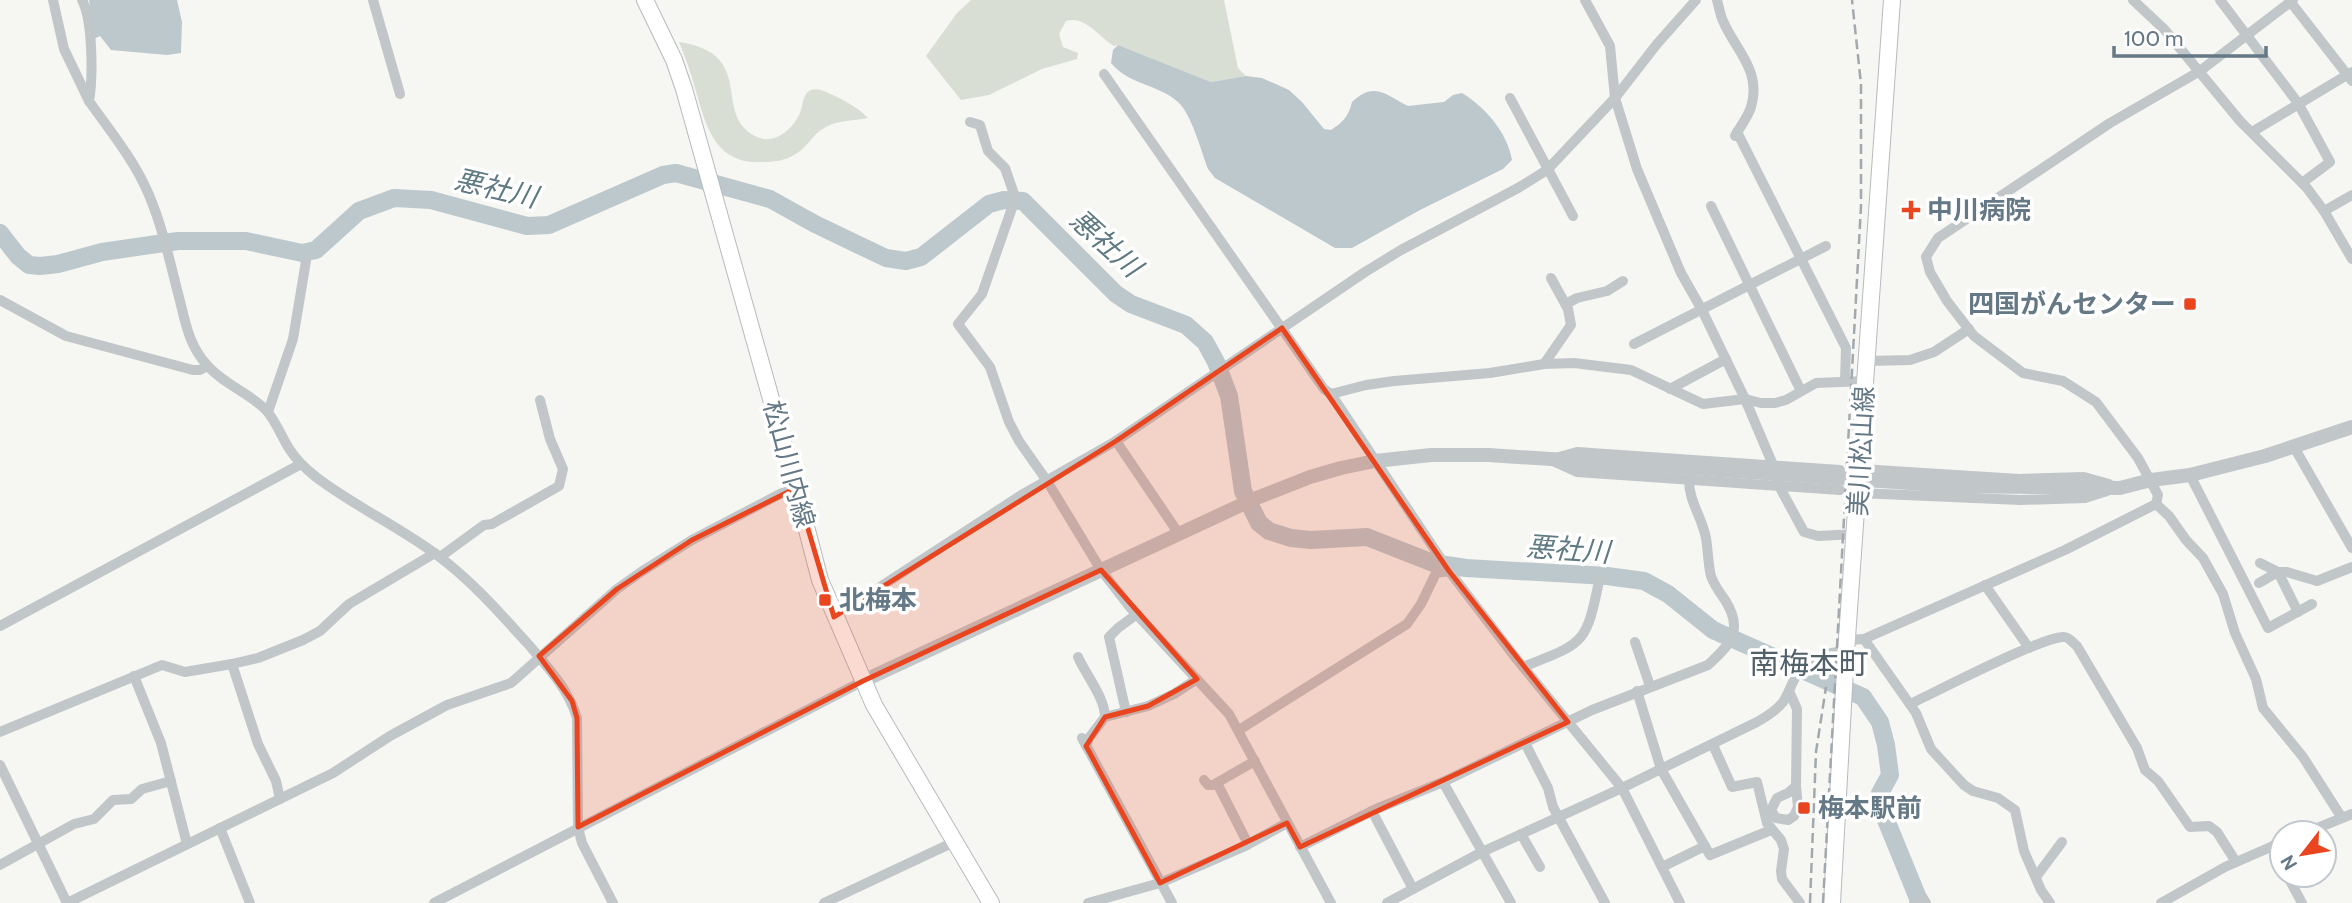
<svg xmlns="http://www.w3.org/2000/svg" width="2352" height="903" viewBox="0 0 2352 903" font-family="Cabin,'Noto Sans JP',sans-serif">
	<style>
		.green { fill: #d8ded4 }
		.water { fill: #bcc8cc }
		.lines { fill: none; stroke-linecap: round; stroke-linejoin: round }
		.river { stroke: #bcc8cc; stroke-width: 18 }
		.secondary-casing { stroke: #b5bbbf; stroke-width: 18 }
		.minor { stroke: #c1c6c9; stroke-width: 10 }
		.tertiary { stroke: #c1c6c9; stroke-width: 14 }
		.secondary { stroke: #fff; stroke-width: 16 }
		.rail { stroke: #a1a9ae; stroke-width: 2.5; stroke-dasharray: 10 5; stroke-linecap: butt }
		.tertiary-bridge { stroke: #c1c6c9; stroke-width: 14 }
		.marked { fill: #e94620; fill-opacity: 0.2; stroke: #e94620; stroke-width: 5; stroke-linejoin: round }
		.poi-dot { fill: #e94620; stroke: #fff; stroke-width: 2.5 }
		.labels { text-anchor: middle; stroke-width: 7; stroke-linejoin: round; paint-order: stroke }
		.poi-label { font-size: 26px; font-weight: bold; fill: #647885; stroke: #fff; text-anchor: start }
		.street-label { font-size: 26px; fill: #647885; stroke: #fff }
		.water-label { font-size: 28px; font-style: italic; fill: #5f7a82; stroke: #fff }
		.quarter-label { font-size: 30px; fill: #52606a; stroke: #fff }
	</style>
	<rect width="100%" height="100%" fill="#f6f6f3"/>
	<g class="green">
		<path d="M971,0h253l14,68 8,8 -35,6 -93,-37 -4,1c-15,-9 -29,-31 -48,-25l-7,13 4,13 15,6 -1,6 -35,10 -53,26 -28,5 -35,-44 31,-43z"/>
		<path d="M679,42c80,12 31,73 78,95 18,8 36,-8 43,-24 3,-7 2,-19 11,-23 8,-3 19,4 26,7 12,6 21,11 31,21 -15,3 -34,2 -47,12 -10,7 -15,19 -27,25 -10,6 -20,7 -31,7 -49,3 -57,-37 -68,-74 -4,-16 -10,-31 -16,-46z"/>
	</g>
	<g class="water">
		<polygon points="89,0 177,0 182,22 181,53 167,55 111,50 100,36 94,39"/>
		<path d="M1118,45l93,37 35,-6 16,2 27,12 13,12 22,27 7,1c11,-7 18,-14 21,-28 23,-22 35,-6 56,4l36,-4 9,-7 9,-2c23,14 45,39 50,67l-9,9 -83,41 -68,38h-17l-120,-70 -7,-9c-7,-18 -16,-54 -30,-67 -20,-18 -49,-17 -67,-39l2,-13z"/>
	</g>
	<g class="lines">
		<polyline class="river" points="0,233 18,256 29,265 40,266 58,264 102,252 178,241 246,241 302,253 316,250 359,211 394,198 431,200 527,226 549,225 663,175 676,173 770,199 815,224 886,258 906,261 921,257 989,204 1004,200 1023,201 1116,294 1131,304 1186,325 1205,342 1216,362 1229,396 1243,491 1259,523 1269,531 1291,538 1311,540 1367,537 1433,563 1466,568 1607,576 1644,581 1668,594 1713,630 1863,697 1880,722 1886,745 1890,775 1880,793 1884,815 1920,903"/>
		<defs>
			<g id="secondary">
				<polyline points="645,0 674,60 684,89 796,488 820,580 874,705 991,903"/>
				<polyline points="1832,903 1846,652 1892,0"/>
			</g>
		</defs>
		<use href="#secondary" class="secondary-casing"/>
		<g class="minor">
			<polyline points="53,0 64,49 89,101"/>
			<path d="M82,0c11,20 11,78 7,101 21,30 46,60 60,94 14,33 21,68 30,102 6,24 10,49 28,68 16,19 41,27 59,45 10,11 16,28 24,40 7,11 16,19 26,27 38,29 82,49 121,78 35,26 62,57 91,89 19,22 41,46 49,74l1,109 4,16 31,60"/>
			<polyline points="373,0 400,94"/>
			<polyline points="1585,0 1610,46 1615,98 1637,169 1681,273 1702,310 1745,399 1773,465 1779,486 1804,532 1818,536 1856,534"/>
			<path d="M1717,0c2,7 3,15 6,21 13,30 39,50 28,86 -3,10 -11,20 -16,29"/>
			<polyline points="2133,0 2164,29 2240,121 2307,188 2324,211 2352,259"/>
			<polyline points="2220,0 2298,103 2330,162 2302,183"/>
			<polyline points="2289,0 2352,81"/>
			<polyline points="1104,74 1324,389 1331,394 1449,571 1515,657 1622,788 1680,903"/>
			<polyline points="1510,98 1573,216"/>
			<polyline points="970,122 980,125 988,151 1005,168 1014,194 1013,205 982,294 958,324 990,367 1009,422 1019,441 1047,481 1101,570 1129,606 1229,714 1331,903"/>
			<polyline points="1737,132 1846,348 1845,381"/>
			<polyline points="2252,132 2352,72"/>
			<polyline points="1711,206 1801,391"/>
			<polyline points="2324,211 2352,195"/>
			<polyline points="0,300 66,336 193,370 200,370 207,366"/>
			<polyline points="1566,304 1577,298 1607,291 1623,281"/>
			<polyline points="1634,344 1826,246"/>
			<polyline points="1867,361 1910,360 1934,352 1969,329"/>
			<polyline points="1544,364 1571,325 1568,309 1551,278"/>
			<polyline points="1670,389 1726,359"/>
			<polyline points="1331,394 1366,385 1394,381 1490,373 1544,364 1574,363 1631,370 1703,404 1745,399 1761,403 1775,403 1786,400 1816,383 1865,381"/>
			<polyline points="268,412 293,339 306,261"/>
			<polyline points="1116,441 1179,534"/>
			<polyline points="2294,447 2352,548"/>
			<polyline points="1559,457 1577,452 1840,470"/>
			<polyline points="1555,462 1577,472 1840,490"/>
			<polyline points="1861,469 2019,479 2084,477 2109,484"/>
			<polyline points="2190,475 2268,628 2312,604"/>
			<polyline points="1859,493 2020,500 2085,498 2107,491"/>
			<polyline points="2156,504 2169,516 2186,540 2203,558 2223,594 2235,633 2256,679 2263,708 2303,757 2342,818"/>
			<polyline points="440,557 484,525 492,524 559,486 563,469 550,439 540,400"/>
			<polyline points="2260,563 2278,572 2287,572 2317,581 2352,567"/>
			<polyline points="2259,583 2278,572 2298,612"/>
			<polyline points="1985,585 2029,648"/>
			<polyline points="834,617 1023,494 1116,441 1365,272 1401,250 1518,188 1547,170 1615,98 1657,44 1696,0"/>
			<polyline points="0,626 301,464"/>
			<polyline points="1864,639 1916,713 1931,749 1964,785 1973,791 1998,798 2015,810 2024,851 2041,890 2050,903"/>
			<polyline points="1848,640 1864,639 2065,550 2156,504 2158,495 2138,458 2096,402 2063,381 2023,373 1974,336 1947,301 1930,272 1926,257 1938,238 2110,123 2200,71 2293,0"/>
			<polyline points="1635,642 1650,686"/>
			<path d="M1078,657c8,18 27,41 27,60"/>
			<polyline points="232,664 258,744 276,781 280,799"/>
			<path d="M1523,667c60,-24 63,-21 76,-86"/>
			<polyline points="134,676 161,743 187,844"/>
			<polyline points="1637,691 1661,769 1710,855 1771,830"/>
			<polyline points="1789,691 1797,709 1796,786 1798,807 1794,816 1788,820 1776,818 1771,810 1777,798 1788,793 1796,786"/>
			<path d="M1910,704c24,-11 135,-69 154,-67 5,0 9,6 13,9l60,102 8,22 13,11 32,46 19,-1 8,6 19,30"/>
			<polyline points="1126,712 1109,637 1118,628 1137,614"/>
			<polyline points="1239,730 1407,624 1421,604 1436,573 1449,571"/>
			<polyline points="0,732 162,665 185,672 232,664 258,658 303,640 320,631 349,604 435,553"/>
			<polyline points="1082,738 1172,903"/>
			<polyline points="1525,743 1548,788 1553,807 1605,903"/>
			<polyline points="1713,745 1732,787 1757,782 1767,823 1781,840 1784,849 1781,871 1782,879 1800,903"/>
			<polyline points="1086,746 1089,738 1105,717 1148,706 1174,694 1197,679"/>
			<polyline points="0,765 67,903"/>
			<polyline points="1204,780 1208,785 1213,785 1255,761"/>
			<polyline points="1443,782 1511,903"/>
			<polyline points="1217,783 1248,844"/>
			<polyline points="1372,811 1413,889"/>
			<polyline points="220,828 250,903"/>
			<polyline points="2305,833 2352,814"/>
			<polyline points="1521,834 1540,867"/>
			<polyline points="2274,845 2282,863"/>
			<path d="M1300,847l76,-38 67,-27 149,-72 116,-45c23,-21 36,-35 17,-65 -5,-7 -11,-15 -14,-24 -3,-12 -3,-26 -5,-38 -4,-21 -17,-36 -17,-58"/>
			<polyline points="0,865 74,824 94,819 113,800 131,799 142,789 171,781"/>
			<polyline points="1662,867 1705,846"/>
			<polyline points="2287,875 2302,903"/>
			<polyline points="2036,877 2062,842"/>
			<polyline points="67,903 333,773 390,736 447,705 511,683 617,589 641,572 692,540 780,494 796,488"/>
			<polyline points="434,903 863,681"/>
			<polyline points="824,903 954,842"/>
			<polyline points="1088,903 1160,883 1243,847 1287,823"/>
			<path d="M1387,903l95,-51 140,-64 135,-66c9,-5 19,-11 26,-20 5,-7 8,-17 12,-24 12,-19 30,-27 51,-26"/>
			<polyline points="1914,903 1923,898 1926,903"/>
			<polyline points="2161,903 2225,867 2282,842"/>
		</g>
		<g class="tertiary">
			<polyline points="1953,486 2120,488 2151,480 2190,475 2265,456 2352,427"/>
			<polyline points="863,681 1254,499 1310,477 1341,468 1375,461 1431,455 1488,455 1765,473"/>
		</g>
		<use href="#secondary" class="secondary"/>
		<g class="rail">
			<polyline points="1810,903 1816,752 1826,687"/>
			<polyline points="1823,903 1861,206 1861,84 1852,0"/>
		</g>
		<polyline class="tertiary-bridge" points="1765,473 1953,486"/>
	</g>
	<path class="marked" d="M1282,328l167,243 119,151 -268,125 -13,-24 -127,60 -74,-137 19,-29 43,-11 49,-27 -96,-109 -238,111 -285,146 -1,-109 -5,-17 -33,-45 78,-67 75,-49 104,-52 38,129 282,-176z"/>
	<g class="poi-dot">
		<path d="M1907.5 199.5h7v7h7v7h-7v7h-7v-7h-7v-7h7z"/>
		<rect x="2183" y="297" width="14" height="14" rx="3.5"/>
		<rect x="818" y="593" width="14" height="14" rx="3.5"/>
		<rect x="1797" y="801" width="14" height="14" rx="3.5"/>
	</g>
	<g class="labels">
		<g class="poi-label">
			<text x="1927" y="219">中川病院</text>
			<text x="2176" y="313" text-anchor="end">四国がんセンター</text>
			<text x="839" y="609">北梅本</text>
			<text x="1818" y="817">梅本駅前</text>
		</g>
		<g class="street-label">
			<text transform="translate(1861 451) rotate(-87)" y="9">美川松山線</text>
			<text transform="translate(789 464) rotate(75)" y="9">松山川内線</text>
		</g>
		<g class="water-label">
			<text transform="translate(496 188) rotate(13)" y="10">悪社川</text>
			<text transform="translate(1106 243) rotate(42)" y="10">悪社川</text>
			<text transform="translate(1568 549) rotate(4)" y="10">悪社川</text>
		</g>
		<g class="quarter-label">
			<text x="1809" y="674">南梅本町</text>
		</g>
	</g>
	<g transform="translate(2303 854) rotate(239)"><circle r="33" fill="#ffffff" stroke="#c1c9ce" stroke-width="2"/>
	<path d="M0-5L12 26L0 18L-12 26Z" fill="#e94620"/>
	<text y="-10" font-size="19" font-weight="bold" text-anchor="middle" fill="#647885">N</text>
	</g>
	<path d="M2114 46v10h152v-10" fill="none" stroke="#647885" stroke-width="3.5"/>
	<text x="2124" y="46" font-size="21" fill="#647885" stroke="#ffffff" stroke-width="5" paint-order="stroke">100 m</text>
</svg>
